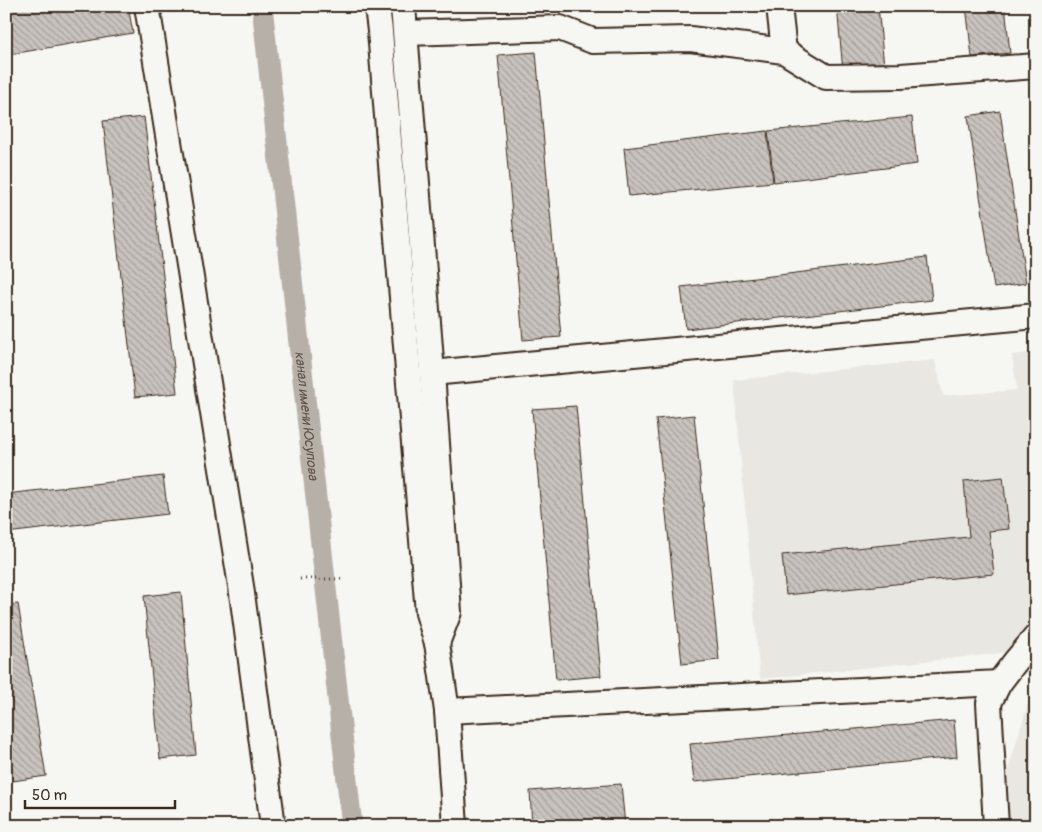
<svg xmlns="http://www.w3.org/2000/svg" width="1042" height="832" viewBox="0 0 1042 832" font-family="Pangolin,sans-serif">
	<style>
		.built { fill: #e8e7e2 }
		.lines { fill: none; stroke-linecap: round; stroke-linejoin: round }
		.canal { stroke: #b6b0a9; stroke-width: 21 }
		.building { fill: url(#building-back-hatch); stroke: #3b2a1e }
		.minor-casing { stroke: #3b2a1e; stroke-width: 28 }
		.path { stroke: #3b2a1e; stroke-width: 3; stroke-dasharray: 1 4; stroke-linecap: butt }
		.minor { stroke: #f6f6f2; stroke-width: 24 }
		.labels { text-anchor: middle; stroke-width: 5; stroke-linejoin: round; paint-order: stroke }
		.water-label { font-size: 14px; font-style: italic; fill: #605248; stroke: #f6f6f2 }
	</style>
	<defs>
		<pattern id="building-back-hatch" width="6" height="6" patternUnits="userSpaceOnUse" patternTransform="scale(1.25)"><rect width="6" height="6" fill="#c8c3be"/><path d="M-1 5l2 2M0 0l6 6M5-1l2 2" fill="none" stroke="#a49f9a"/></pattern>
	</defs>
	<rect width="100%" height="100%" fill="#f6f6f2"/>
	<filter id="ink" filterUnits="userSpaceOnUse"><feTurbulence type="fractalNoise" baseFrequency=".02" numOctaves="2"/><feDisplacementMap in="SourceGraphic" scale="10" xChannelSelector="R" yChannelSelector="G"/><feConvolveMatrix kernelMatrix="1 2 1 2 8 2 1 2 1" color-interpolation-filters="sRGB"/></filter>
	<g filter="url(#ink)">
		<g class="built">
			<polygon points="1036,352 1036,629 1020,651 760,679 734,380 935,360 943,396 1017,390 1012,355"/>
			<polygon points="1036,677 1036,826 1011,826 1005,780"/>
		</g>
		<g class="lines">
			<path class="canal" id="s1" d="M262,6l90,820"/>
		</g>
		<g class="building">
			<polygon points="10,6 128,6 133,33 6,55 6,7"/>
			<polygon points="837,6 878,6 884,66 843,71"/>
			<polygon points="966,6 1005,6 1010,53 972,57"/>
			<polygon points="536,52 561,337 523,340 498,55"/>
			<polygon points="1000,111 1026,283 994,288 968,116"/>
			<polygon points="144,117 177,393 135,397 103,121"/>
			<polygon points="912,117 917,164 774,182 768,131"/>
			<polygon points="767,131 773,182 629,196 624,148"/>
			<polygon points="927,257 932,300 686,329 681,287"/>
			<polygon points="576,406 601,676 556,680 532,409"/>
			<polygon points="694,415 719,660 682,664 656,419"/>
			<polygon points="163,476 168,514 6,533 6,494"/>
			<polygon points="1003,477 1009,529 989,531 994,574 786,595 782,555 969,537 964,481"/>
			<polygon points="181,592 196,755 160,759 144,596"/>
			<polygon points="18,604 46,776 6,782 6,605"/>
			<polygon points="954,720 957,757 694,782 690,744"/>
			<polygon points="621,784 625,826 532,826 530,791"/>
		</g>
		<g class="lines">
			<defs>
				<g id="minor">
					<polyline points="147,6 241,586 273,826"/>
					<polyline points="377,6 380,31 428,613 437,643 447,711 455,826"/>
					<polyline points="403,6 432,373 449,612 437,643"/>
					<polyline points="779,6 784,51"/>
					<polyline points="406,33 560,28 593,41 690,39 784,51 826,77 901,76 1036,66"/>
					<polyline points="432,373 1036,316"/>
					<polyline points="447,711 999,683"/>
					<polyline points="996,826 989,703 999,683 1015,662 1036,637"/>
				</g>
			</defs>
			<use href="#minor" class="minor-casing"/>
			<polyline class="path" points="300,579 342,579"/>
			<use href="#minor" class="minor"/>
		</g>
	</g>
	<g class="labels">
		<g class="water-label">
			<text dy="5" stroke="none"><textPath href="#s1" startOffset="412">канал имени Юсупова</textPath></text>
		</g>
	</g>
	<rect width="1042" height="832" fill="none" stroke="#f6f6f2" stroke-width="25"/>
	<rect x="12" y="12" width="1017" height="807" fill="none" stroke="#3b2a1e" stroke-width="2" filter="url(#ink)"/>
	<path d="M25 800v8h150v-8" fill="none" stroke="#3b2a1e" stroke-width="2.5"/>
	<text x="32" y="800" font-size="15" fill="#3b2a1e" stroke="#f6f6f2" stroke-width="4" paint-order="stroke">50 m</text>
</svg>
